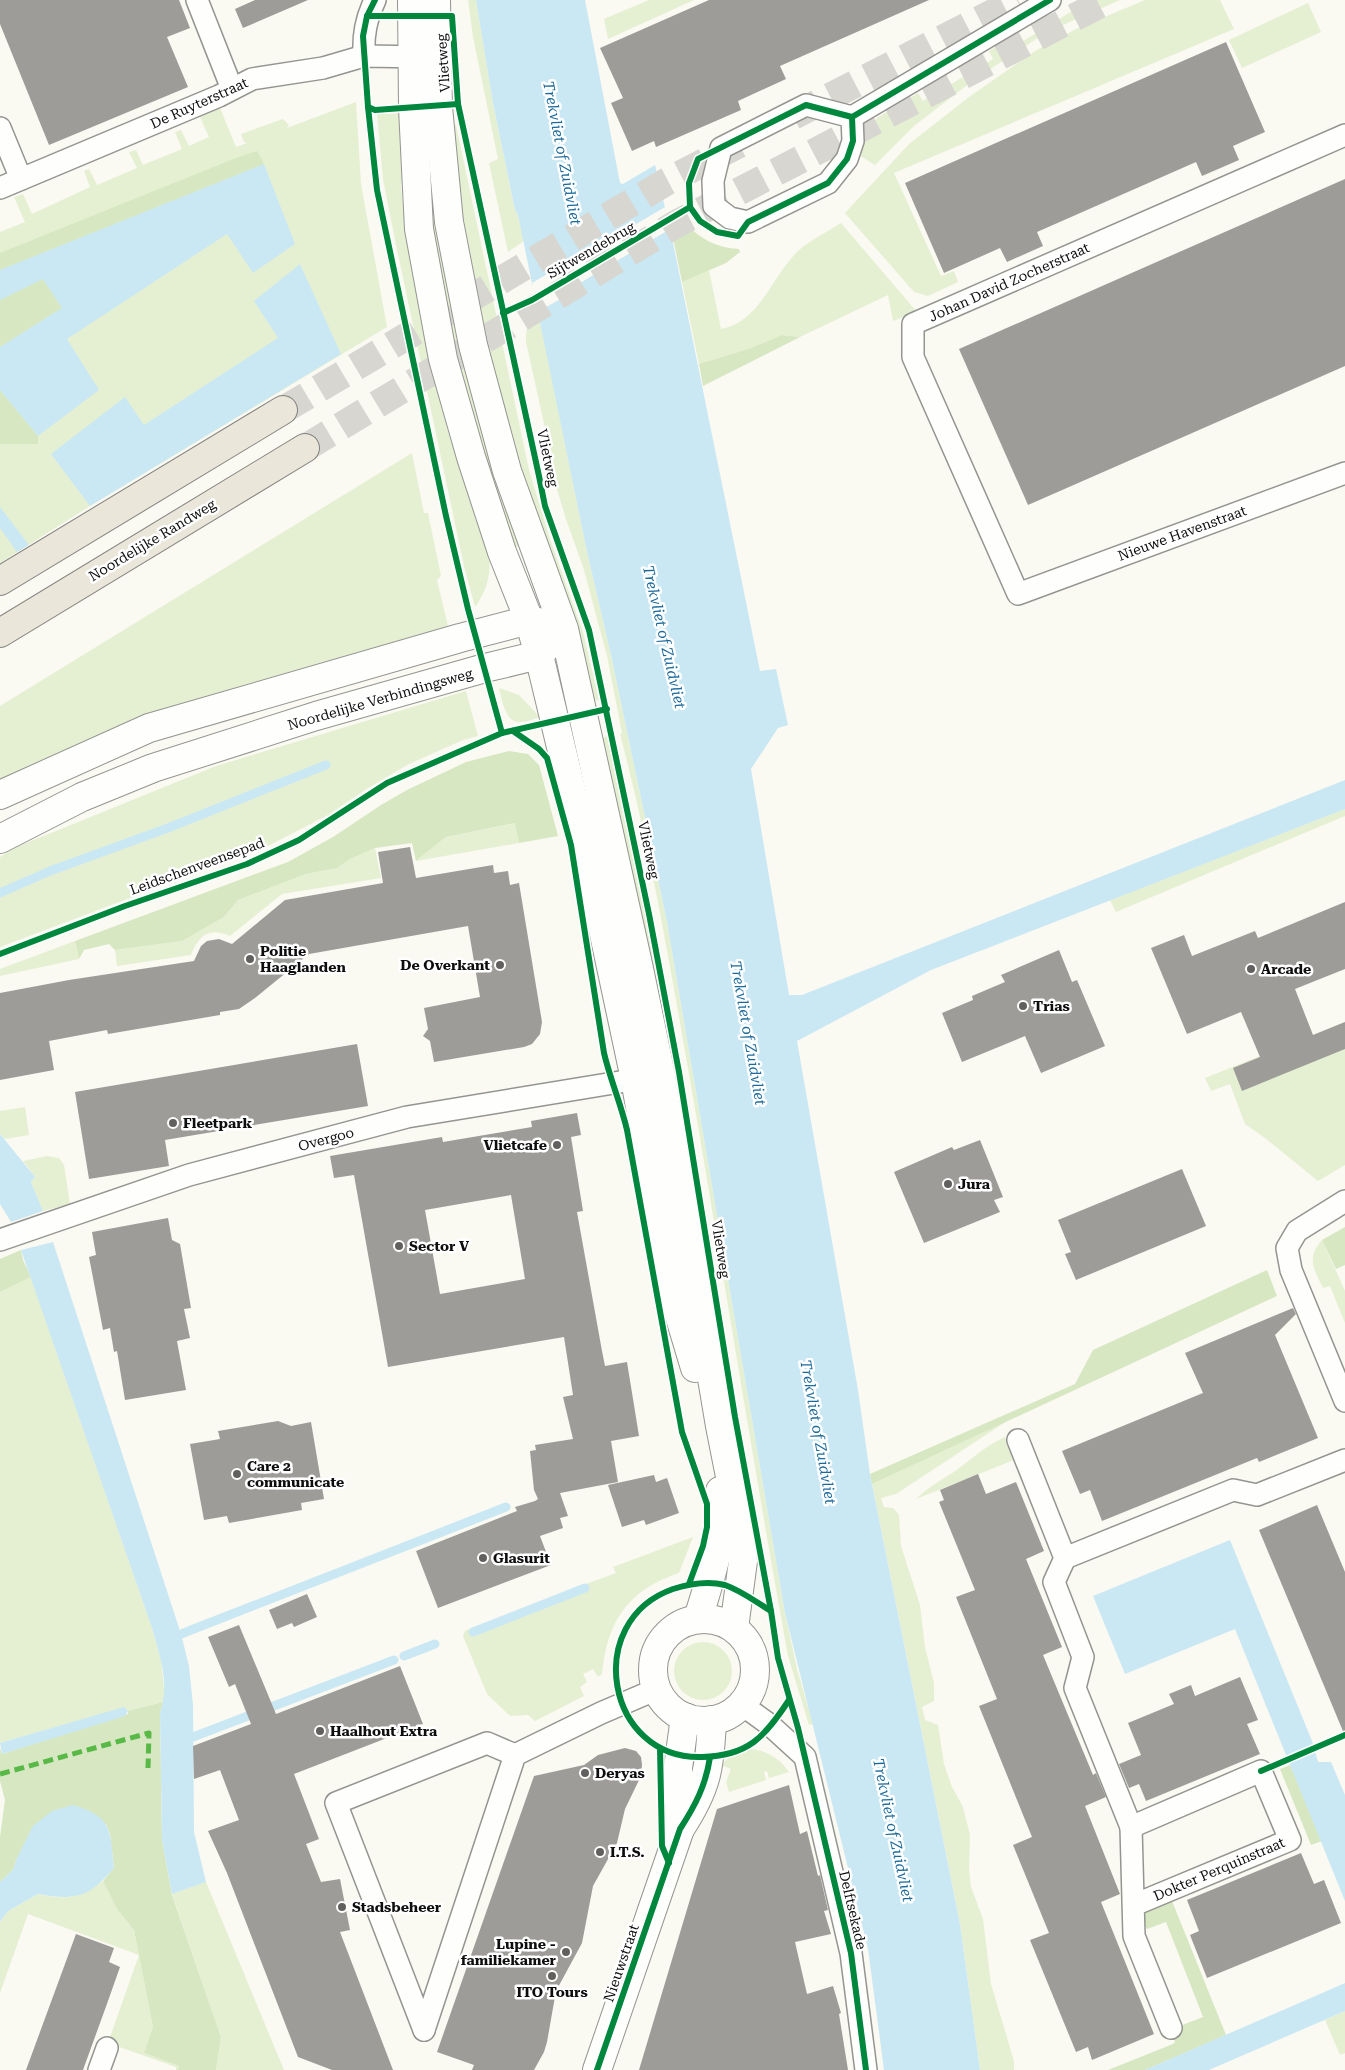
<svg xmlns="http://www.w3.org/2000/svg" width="1345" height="2070" viewBox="0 0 1345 2070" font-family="'Roboto Serif',serif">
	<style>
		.green { fill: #e5f0d3 }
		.forest { fill: #d6e7c2 }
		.water { fill: #cae8f3 }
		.pier { fill: #faf9f2 }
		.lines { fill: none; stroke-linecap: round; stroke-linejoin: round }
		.stream { stroke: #cae8f3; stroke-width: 9 }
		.building { fill: #9e9c98; fill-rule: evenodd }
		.primary-tunnel { stroke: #d7d6d0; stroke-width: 28; stroke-dasharray: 28 14; stroke-linecap: butt }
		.minor-casing { stroke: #949491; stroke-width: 24 }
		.tertiary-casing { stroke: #949491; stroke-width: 30 }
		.primary-casing { stroke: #82817e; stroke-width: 30 }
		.minor { stroke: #fefefd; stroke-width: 21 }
		.tertiary { stroke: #fefefd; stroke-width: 28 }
		.primary { stroke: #ebe6da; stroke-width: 28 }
		.quiet { stroke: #58b947; stroke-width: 5; stroke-dasharray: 10 5; stroke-linecap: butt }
		.cycleway-casing { stroke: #fff; stroke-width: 9 }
		.cycleway { stroke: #00873e; stroke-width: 6 }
		.poi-dot { fill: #61605e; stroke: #fff; stroke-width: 2 }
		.labels { text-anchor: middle; stroke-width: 5; stroke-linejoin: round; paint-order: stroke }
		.street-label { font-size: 14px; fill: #0e0e0e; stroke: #fff }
		.poi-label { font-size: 14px; font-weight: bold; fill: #0e0e0e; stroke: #fff; text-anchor: start }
		.water-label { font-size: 15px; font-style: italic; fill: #1c6a9b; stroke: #fff }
	</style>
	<rect width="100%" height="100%" fill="#faf9f2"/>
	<g class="green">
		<polygon points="468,0 476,0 493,103 515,210 518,215 524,241 508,252 489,163 498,159 473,37"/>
		<polygon points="649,0 694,0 608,39 604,19"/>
		<polygon points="1090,0 1120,0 1047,32 975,79 914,126 875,165 859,155 870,126 877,118 918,93 923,101 993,59 989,51 1015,35 1020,43"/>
		<polygon points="1145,0 1220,0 1234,29 894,173 941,276 954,271 958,282 928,296 914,292 845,213 909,144 969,97 1035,51 1076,29"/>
		<polygon points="1308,3 1321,32 1242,68 1229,40"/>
		<polygon points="356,102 361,184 387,327 90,506 0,563 0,232 25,222 14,197 23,194 32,214 90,187 84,171 89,169 97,185 137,168 129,152 136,150 143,165 182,149 175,132 181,130 189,146 209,137 200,117 220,108 236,147 247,143 244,142 241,134 283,119 289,125 287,128"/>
		<polygon points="432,111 527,544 514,548 461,377 439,281 424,167"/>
		<path d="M407,113l1,22 -7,51 4,40 21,118 23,91 40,114c2,23 0,39 -14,58l-11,-41 -69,-326 -12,-61 -6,-65z"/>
		<polygon points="456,125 529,470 550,539 583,632 599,700 592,701 530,508 479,337 448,126"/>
		<path d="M841,223l76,89 -24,9 -5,-26 -88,42 -18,-2 -31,13 -52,16 -17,-82 27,-12 12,59c39,-7 51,-53 77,-78 12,-11 29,-19 43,-28z"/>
		<path d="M539,313l48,239 24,103 56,267 118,691 12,56 16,55 -4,1 -21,-69c-32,-176 -60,-353 -90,-530 -23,-131 -44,-263 -78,-392l2,-1 -15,-77 -23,-86 -18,-51 -15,-49 3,-1 -28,-127c0,-13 1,-23 13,-29z"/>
		<polygon points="412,453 424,513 428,513 441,576 437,580 448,626 238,687 97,737 0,782 0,706"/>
		<path d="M499,688l20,7 21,22c-6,2 -13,5 -20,5 -15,1 -18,-23 -21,-34z"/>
		<polygon points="466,691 478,736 463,740 409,764 368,788 328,815 268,846 0,947 0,857 14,848 216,766"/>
		<polygon points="608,736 641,890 669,1039 661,1040 601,738"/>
		<polygon points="1345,809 1345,816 1116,912 1110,900"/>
		<polygon points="516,823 519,843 416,861 446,837"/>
		<path d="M375,848l6,30 -99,16 -52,42c-21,-9 -31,-1 -39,19l-74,11 -2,-16 67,-9 42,-24 14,-17 68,-26 31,-6 13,-9z"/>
		<polygon points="75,941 79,959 0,976 0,969"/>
		<polygon points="1345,1022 1345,1165 1318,1181 1265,1138 1245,1124 1230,1084 1211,1091 1205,1078"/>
		<polygon points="25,1107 29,1135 5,1139 0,1134 0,1111"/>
		<polygon points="47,1156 59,1158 64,1165 70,1204 43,1211 31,1182 35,1177 23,1161"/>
		<path d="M1322,1240l23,51v32l-15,-37 -7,2c-9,-19 -17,-30 -1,-48z"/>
		<polygon points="31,1277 152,1628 161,1660 165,1697 163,1702 128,1711 124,1708 0,1743 0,1292"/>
		<polygon points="1007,1421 896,1494 881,1498 884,1507 893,1508 899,1515 901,1546 920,1605 925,1647 934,1683 934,1701 922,1707 925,1720 938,1725 944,1764 952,1787 963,1807 970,1835 969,1869 971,1887 983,1919 991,1984 1014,2061 1014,2070 980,2070 960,1924 872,1484"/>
		<path d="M1005,1437l9,23 -98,39c13,-13 28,-20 42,-30 16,-12 29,-24 47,-32z"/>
		<path d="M693,1537l-14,36c-51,17 -72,48 -77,101l-4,3 -5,-8 -10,5 4,8 -7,5 4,9 -49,25 -7,-6 -18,1 -23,-22 -24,-58 2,-5 4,-2 4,7 116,-46 -3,-6 30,-11 -3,-6z"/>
		<circle cx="703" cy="1671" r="29"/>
		<path d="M751,1749c17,2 28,9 38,23l-20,6 -2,-7 -3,1 2,8 -37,12 -3,-10 5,-13 -10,-4 7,-7z"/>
		<path d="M103,1881l14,28 17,21 19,97 -9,26 35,13 -1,4h-2v-3l-68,-24 31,-88 -111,-41 -28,79v-71l8,-11 30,-17c31,6 39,5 65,-13z"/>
		<polygon points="206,1882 284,2070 216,2070 221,2037 172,1894"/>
		<polygon points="1345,2011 1345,2053 1340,2055 1325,2020"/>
	</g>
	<g class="forest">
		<polygon points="257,151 264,164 0,270 0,253 236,158"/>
		<path d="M685,223c16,16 31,25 54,26l1,3 -14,11 -44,19 -10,-49z"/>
		<polygon points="43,279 62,308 0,347 0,300"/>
		<polygon points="782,335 800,337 703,386 699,364 751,348"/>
		<polygon points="0,390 38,436 38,444 0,444"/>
		<polygon points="509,751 528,754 539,765 558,836 519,843 515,823 446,837 416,861 412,843 375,848 350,859 337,868 306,874 238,900 224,917 182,941 115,950 109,944 84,950 79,959 75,941 288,862 333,837 381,805 407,790 466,762"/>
		<polygon points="1345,1227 1345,1265 1336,1269 1322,1240"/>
		<polygon points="21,1250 23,1260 31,1277 0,1292 0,1259"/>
		<polygon points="1267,1270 1277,1296 872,1484 870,1474 1075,1384 1093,1350"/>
		<polygon points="163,1702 160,1713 162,1840 172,1895 221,2037 216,2070 178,2070 179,2066 144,2053 153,2027 134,1930 117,1909 103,1881 114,1868 110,1834 106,1824 17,1858 13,1870 0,1882 0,1837 5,1800 0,1781 0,1748 2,1754 128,1714 128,1711"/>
		<polygon points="1290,1765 1322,1841 1311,1845 1280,1769"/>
		<polygon points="1172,1901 1226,2035 1145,2070 1108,2070 1173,2044 1175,2042 1172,2033 1185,2024 1203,2017 1166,1922 1147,1929 1140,1917 1141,1914"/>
	</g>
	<g class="water">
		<polygon points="476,0 585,0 620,183 623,184 655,165 671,233 760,671 776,669 788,725 778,728 751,769 789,995 802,995 1345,780 1345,809 931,970 797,1041 858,1390 870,1474 960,1924 980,2070 884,2070 868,1949 785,1613 667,922 611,655 587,552 518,215 515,210 493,103"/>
		<polygon points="264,164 295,244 253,273 227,234 67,339 99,390 38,436 0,390 0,347 62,308 43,279 0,300 0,270"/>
		<polygon points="300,264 341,354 90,506 51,454 125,397 144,425 278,338 254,301"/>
		<polygon points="0,507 29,545 17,552 0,528"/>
		<polygon points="0,1134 35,1177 31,1182 43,1211 11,1222 0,1204"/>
		<path d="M53,1242l128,392 8,32 4,39 1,127 12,50 -34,12 -10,-54 -2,-127c10,-30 0,-56 -8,-85l-131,-378z"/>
		<polygon points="1230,1540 1312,1741 1318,1762 1331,1762 1345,1795 1345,1901 1235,1629 1125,1674 1093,1596"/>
		<polygon points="124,1707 128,1711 125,1716 2,1754 0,1743"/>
		<path d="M73,1805c40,12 37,25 41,63 -25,29 -38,33 -76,26l-30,17 -8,11v-40l13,-12 4,-12 16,-32 19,-15z"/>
		<polygon points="1345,1983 1345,2011 1209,2070 1145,2070"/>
	</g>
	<polygon class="pier" points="665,207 670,229 565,292 566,296 539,311 537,307 535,308 531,286 533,285 532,283 559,267 560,269"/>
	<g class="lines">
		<g class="stream">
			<polyline points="0,893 50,871 168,828 326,765"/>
			<polyline points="473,1632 585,1588"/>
			<polyline points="181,1634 506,1507"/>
			<polyline points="404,1656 435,1644"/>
			<polyline points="193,1737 394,1660"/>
		</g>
	</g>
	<g class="building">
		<polygon points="0,0 179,0 190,28 167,37 188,87 49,145 0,24"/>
		<polygon points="255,0 308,0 243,28 235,9"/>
		<polygon points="709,0 929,0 780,66 786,79 738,101 741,110 656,147 654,141 632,151 611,103 623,98 600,48"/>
		<polygon points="1226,42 1265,132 1233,146 1239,160 1202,176 1196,162 1037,232 1043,246 1007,262 1000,248 944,273 905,183"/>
		<polygon points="1345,179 1345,366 1028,505 959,349"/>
		<polygon points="410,847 416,878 493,865 494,873 508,871 510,885 519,883 542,1022 540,1034 532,1044 524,1047 434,1062 430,1041 423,1036 428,1029 424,1008 480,997 468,926 309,954 255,998 239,1009 220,1012 220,1015 108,1034 107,1030 49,1041 54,1070 0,1080 0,993 69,980 194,961 201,946 207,941 219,939 232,944 285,900 383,883 378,852"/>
		<polygon points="1345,902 1345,969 1295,989 1313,1035 1345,1022 1345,1049 1242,1091 1233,1068 1260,1057 1241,1012 1187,1034 1151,948 1184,935 1192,956 1255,931 1258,938"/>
		<polygon points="1059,950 1072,982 1077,980 1105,1046 1041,1073 1025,1036 962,1062 942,1013 973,1000 972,996 1005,982 1001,975"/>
		<polygon points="357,1044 368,1106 165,1140 169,1166 89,1179 75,1092"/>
		<path d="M577,1113l4,22 -10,2 12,74 -6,1 25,139 3,15 22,-4 12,74 -28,5 7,41 -58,11 8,23 -8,2 3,10 -23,8 11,29 -113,43 -22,-57 101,-40 -2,-4 20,-6 3,-2 -4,-9 -4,-39 6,-1 -1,-5 38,-6 -10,-42 10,-2 -9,-58 -176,30 -34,-192 -20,3 -4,-22 112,-19 1,5 89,-15 -1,-6zM511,1195l14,84 -85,15 -15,-84z"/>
		<polygon points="980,1140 1003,1197 994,1200 1000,1212 924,1243 894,1172 952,1147 954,1150"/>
		<polygon points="1182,1169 1206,1226 1076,1280 1065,1254 1071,1252 1058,1220"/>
		<polygon points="168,1218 172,1240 180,1244 191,1308 184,1309 190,1338 177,1341 186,1390 125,1400 117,1351 114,1352 110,1328 103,1330 89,1257 96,1255 92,1232"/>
		<polygon points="1293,1308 1296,1314 1275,1335 1318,1438 1259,1462 1257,1458 1102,1521 1090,1490 1080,1494 1062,1451 1203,1393 1185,1353"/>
		<polygon points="278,1421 291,1426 311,1422 324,1499 301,1503 302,1510 229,1523 227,1516 204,1520 190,1444 220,1439 218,1431"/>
		<polygon points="978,1474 986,1494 1016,1482 1044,1551 1026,1559 1062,1647 1043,1655 1093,1775 1096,1773 1106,1797 1085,1806 1120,1894 1101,1902 1154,2034 1092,2060 1088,2047 1076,2052 1030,1940 1049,1933 1013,1845 1032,1837 979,1706 997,1699 956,1597 975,1590 939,1502 944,1500 940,1490"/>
		<polygon points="654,1475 656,1482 667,1478 679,1513 646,1525 644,1520 622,1527 608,1485"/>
		<polygon points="1317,1505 1345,1572 1345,1736 1259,1530"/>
		<polygon points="307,1594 317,1617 294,1627 292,1623 277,1629 269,1610"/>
		<polygon points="239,1625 276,1714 400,1666 423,1724 294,1774 319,1839 306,1844 321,1882 340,1879 350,1930 340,1932 393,2070 332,2070 298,2057 227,1873 208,1831 239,1820 220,1770 194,1779 193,1746 251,1724 235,1684 229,1687 208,1637"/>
		<polygon points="1240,1677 1258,1720 1247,1724 1260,1754 1146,1801 1139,1784 1129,1788 1119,1764 1141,1755 1128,1723 1174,1704 1169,1694 1191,1685 1195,1696"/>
		<polygon points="625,1748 636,1751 641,1757 642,1765 641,1776 625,1809 617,1843 593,1886 582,1943 556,1991 547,2042 544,2052 534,2070 472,2070 474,2065 437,2052 534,1776 584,1765 598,1755"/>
		<polygon points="789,1785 800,1834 807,1831 818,1876 820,1875 828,1910 824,1911 831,1934 795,1942 807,1994 833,1986 841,2013 839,2014 848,2070 639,2070 717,1809"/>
		<polygon points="1301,1853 1314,1884 1324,1880 1341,1923 1207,1978 1190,1935 1199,1931 1187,1900"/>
		<polygon points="76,1934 114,1948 109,1962 120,1967 108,2001 83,2070 26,2070"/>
	</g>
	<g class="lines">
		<g class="primary-tunnel">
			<polyline points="793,116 1018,0"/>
			<polyline points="283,410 666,182 739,144"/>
			<polyline points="305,448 676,224 1108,0"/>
		</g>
		<defs>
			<g id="minor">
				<polyline points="197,0 232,89"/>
				<path d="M364,56c-1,-21 2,-37 11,-56"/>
				<polygon points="806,105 852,117 853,141 847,159 828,183 748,222 730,218 714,206 713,181 721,148"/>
				<polyline points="852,117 1050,0"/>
				<polyline points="0,128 21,179"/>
				<polyline points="1345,135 913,324 913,357 1018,594 1345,473"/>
				<polyline points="0,188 219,96 252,79 323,68 364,56 427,57"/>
				<polyline points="1345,1201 1297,1231 1287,1248 1291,1270 1345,1401"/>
				<polyline points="0,1240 189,1175 407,1117 650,1077"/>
				<polyline points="1018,1440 1065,1558 1054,1582 1083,1657 1075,1688 1131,1827"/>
				<polyline points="1065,1558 1233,1490 1257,1495 1345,1460"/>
				<polyline points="741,1704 770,1725 805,1757 851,1953 866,2070"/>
				<polyline points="1134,1905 1290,1840 1261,1771 1131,1827 1134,1936 1171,2028"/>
				<polyline points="424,2030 515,1755 601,1713 657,1689"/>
				<polyline points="424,2030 336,1803 487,1743 515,1755"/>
				<polyline points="99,2070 107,2048"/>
			</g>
			<g id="tertiary">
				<polyline points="412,0 413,108 419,229 443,359 471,457 502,552 529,620 539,655 589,864 635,1079 674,1298 695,1368"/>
				<polyline points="436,0 438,107 449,222 473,345 507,471 564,629 638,964 661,1075 720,1426 741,1532 743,1561 734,1628"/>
				<polyline points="0,795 149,728 460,638 529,620 546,624"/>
				<polyline points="0,839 82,797 153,768 316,716 485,668 539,655 551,642"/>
				<path d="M698,1619c11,-38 30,-89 22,-128"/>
				<circle cx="704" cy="1670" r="51"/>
				<polyline points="680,1829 678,1768 685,1717"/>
				<path d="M597,2070l83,-241c27,-41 30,-61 32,-109"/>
			</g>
			<g id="primary">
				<polyline points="0,581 283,410"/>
				<polyline points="0,633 305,448"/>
			</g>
		</defs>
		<use href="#minor" class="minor-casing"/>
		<use href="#tertiary" class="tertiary-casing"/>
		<use href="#primary" class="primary-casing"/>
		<use href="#minor" class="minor"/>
		<use href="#tertiary" class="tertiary"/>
		<use href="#primary" class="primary"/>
		<polyline class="quiet" points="0,1774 149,1733 148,1768"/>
		<defs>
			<g id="cycleway">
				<polyline points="375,0 367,16 363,36 368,107 377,190 446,516 468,609 502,733"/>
				<polyline points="367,16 452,16 458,104 539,476 545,506 589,630 649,914 679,1072 735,1417 771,1611 778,1658 798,1728 851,1953 866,2070"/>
				<polygon points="806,105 852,117 853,141 847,159 828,183 748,222 738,236 717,232 700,221 690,207 689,183 698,159"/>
				<polyline points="368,107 375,110 458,104"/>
				<polyline points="852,117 1050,0"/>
				<polyline points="503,313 532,300 690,207"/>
				<path d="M513,731l26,18 8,9 24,87 33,208c6,26 17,51 23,77l55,302 25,72v23l-4,19 -14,38"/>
				<polyline points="0,954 125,906 247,864 299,840 387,783 502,733 607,709"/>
				<path d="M771,1611c-15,-9 -29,-20 -46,-26 -17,-4 -36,-1 -52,4 -91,32 -67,171 29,168 46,-1 63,-20 87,-57"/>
				<polyline points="660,1748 662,1846 669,1863"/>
				<polyline points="1261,1771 1345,1735"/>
				<path d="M597,2070l83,-241c15,-23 26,-44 30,-72"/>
			</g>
		</defs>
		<use href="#cycleway" class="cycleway-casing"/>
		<use href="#cycleway" class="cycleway"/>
	</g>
	<g class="poi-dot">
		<circle cx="250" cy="959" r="5"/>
		<circle cx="500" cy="965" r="5"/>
		<circle cx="1251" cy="969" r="5"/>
		<circle cx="1023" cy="1006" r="5"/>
		<circle cx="173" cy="1123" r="5"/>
		<circle cx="557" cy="1145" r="5"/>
		<circle cx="948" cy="1184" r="5"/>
		<circle cx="399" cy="1246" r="5"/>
		<circle cx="237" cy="1474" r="5"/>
		<circle cx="483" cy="1558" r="5"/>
		<circle cx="320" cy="1731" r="5"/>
		<circle cx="585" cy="1773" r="5"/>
		<circle cx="600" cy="1852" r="5"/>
		<circle cx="342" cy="1907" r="5"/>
		<circle cx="566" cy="1952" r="5"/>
		<circle cx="552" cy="1976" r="5"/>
	</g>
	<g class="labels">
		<g class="street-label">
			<text transform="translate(443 63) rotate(-94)" y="5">Vlietweg</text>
			<text transform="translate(199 103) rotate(-24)" y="5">De Ruyterstraat</text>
			<text transform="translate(591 250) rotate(-30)" y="5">Sijtwendebrug</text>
			<text transform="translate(1009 282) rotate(-24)" y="5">Johan David Zocherstraat</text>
			<text transform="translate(548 458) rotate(78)" y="5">Vlietweg</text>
			<text transform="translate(1182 533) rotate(-20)" y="5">Nieuwe Havenstraat</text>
			<text transform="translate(152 540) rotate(-31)" y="5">Noordelijke Randweg</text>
			<text transform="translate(380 699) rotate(-16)" y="5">Noordelijke Verbindingsweg</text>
			<text transform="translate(649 850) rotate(78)" y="5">Vlietweg</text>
			<text transform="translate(197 866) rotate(-20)" y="5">Leidschenveensepad</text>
			<text transform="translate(326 1139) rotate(-15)" y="5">Overgoo</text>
			<text transform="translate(721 1249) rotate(81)" y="5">Vlietweg</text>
			<text transform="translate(1219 1869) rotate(-23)" y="5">Dokter Perquinstraat</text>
			<text transform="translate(853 1910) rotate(77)" y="5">Delftsekade</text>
			<text transform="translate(621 1963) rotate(-71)" y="5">Nieuwstraat</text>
		</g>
		<g class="poi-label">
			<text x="260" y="956">Politie<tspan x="260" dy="16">Haaglanden</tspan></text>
			<text x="490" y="970" text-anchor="end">De Overkant</text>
			<text x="1261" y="974">Arcade</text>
			<text x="1033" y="1011">Trias</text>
			<text x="183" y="1128">Fleetpark</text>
			<text x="547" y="1150" text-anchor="end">Vlietcafe</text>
			<text x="958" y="1189">Jura</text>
			<text x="409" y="1251">Sector V</text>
			<text x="247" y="1471">Care 2<tspan x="247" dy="16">communicate</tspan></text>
			<text x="493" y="1563">Glasurit</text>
			<text x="330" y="1736">Haalhout Extra</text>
			<text x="595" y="1778">Deryas</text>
			<text x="610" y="1857">I.T.S.</text>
			<text x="352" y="1912">Stadsbeheer</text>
			<text x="556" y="1949" text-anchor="end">Lupine -<tspan x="556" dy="16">familiekamer</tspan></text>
			<text x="552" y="1997" text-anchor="middle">ITO Tours</text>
		</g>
		<g class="water-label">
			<text transform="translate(562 153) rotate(79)" y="5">Trekvliet of Zuidvliet</text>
			<text transform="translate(664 637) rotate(77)" y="5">Trekvliet of Zuidvliet</text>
			<text transform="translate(748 1033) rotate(80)" y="5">Trekvliet of Zuidvliet</text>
			<text transform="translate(818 1432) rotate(80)" y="5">Trekvliet of Zuidvliet</text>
			<text transform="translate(893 1830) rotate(78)" y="5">Trekvliet of Zuidvliet</text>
		</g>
	</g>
</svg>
